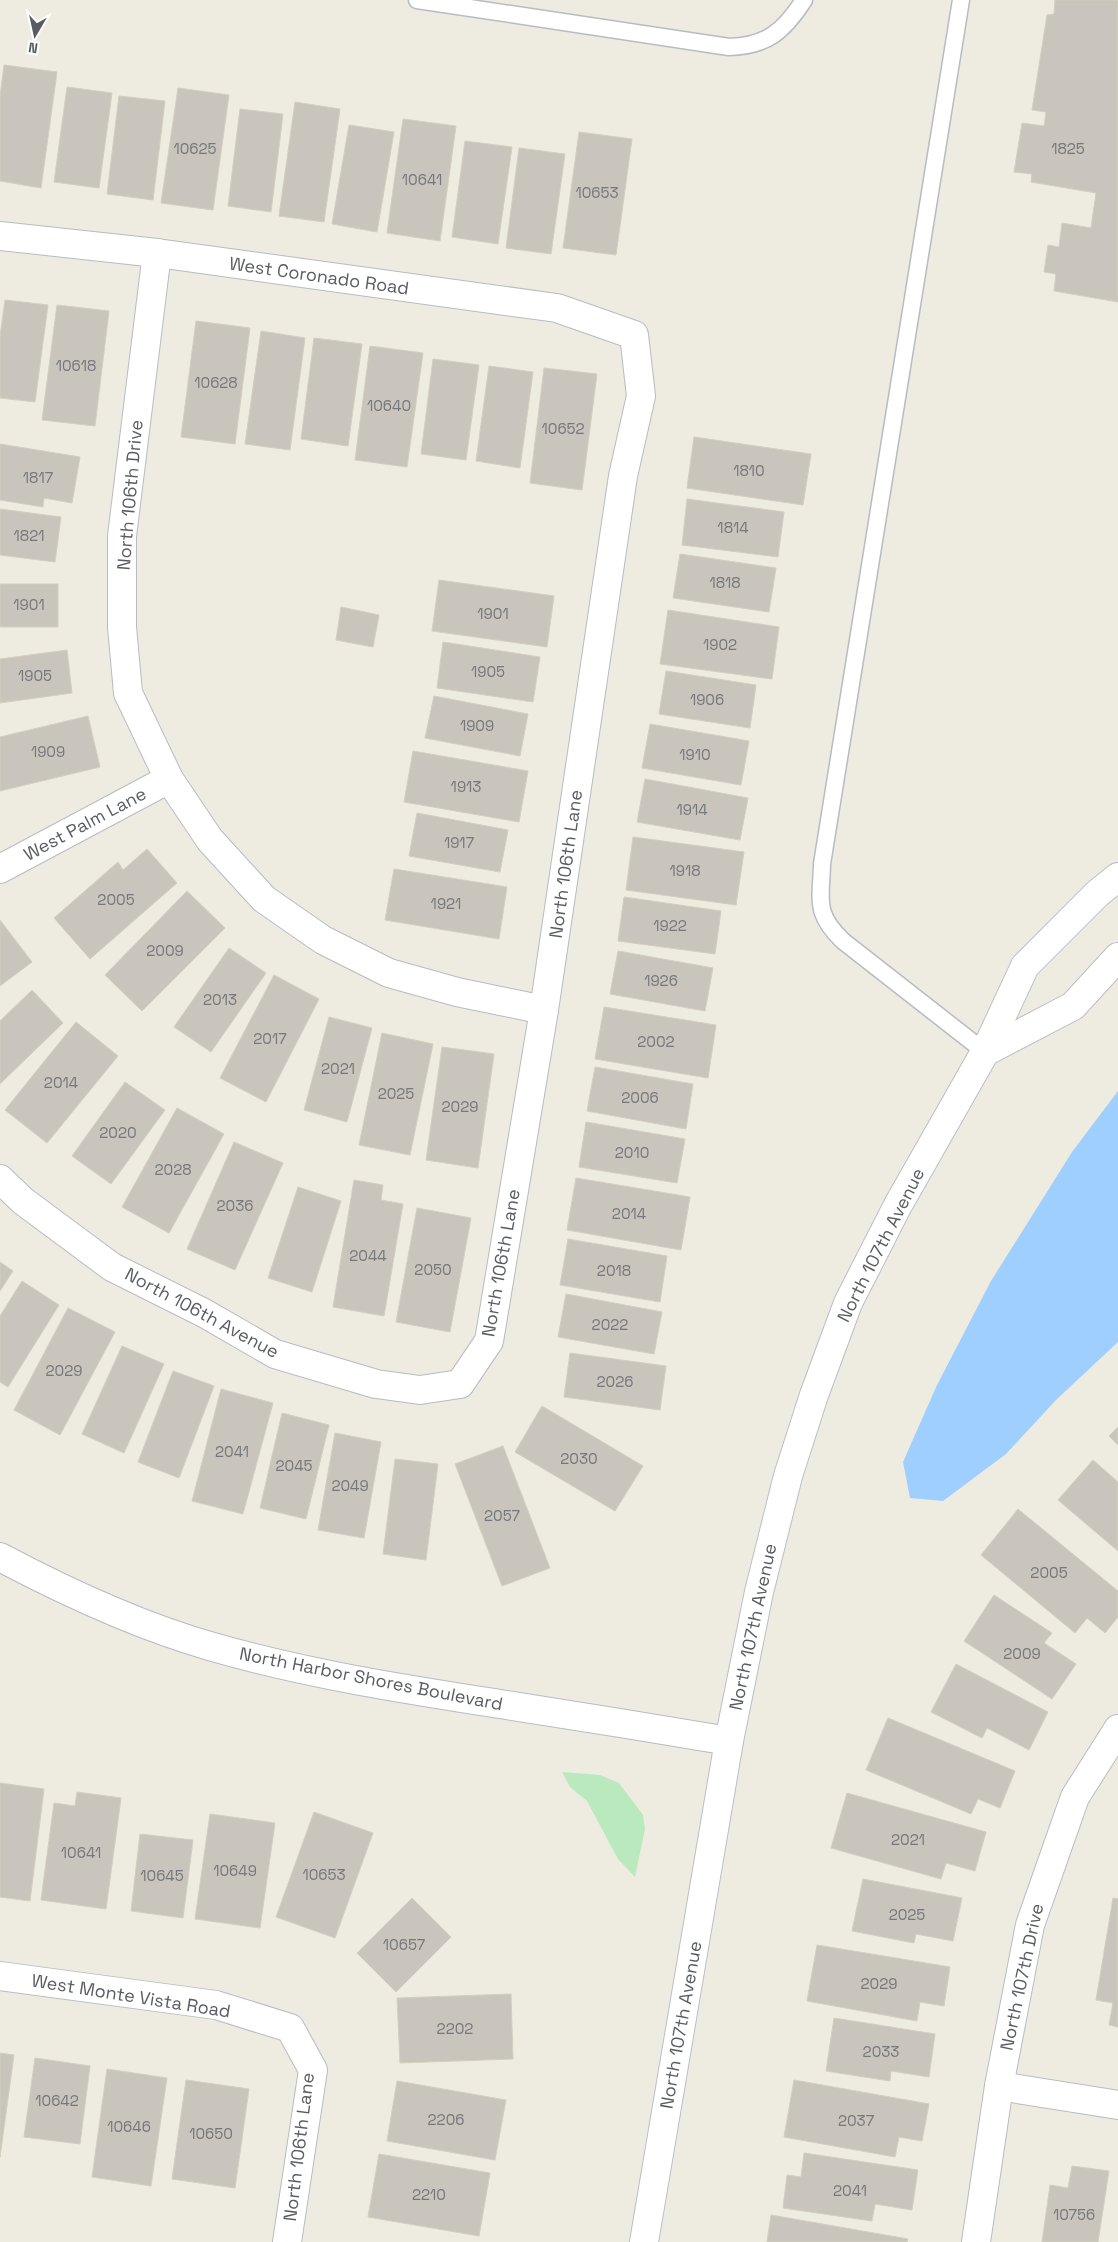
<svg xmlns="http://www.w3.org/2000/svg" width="1118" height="2242" viewBox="0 0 1118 2242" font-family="'Space Grotesk',sans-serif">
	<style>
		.green { fill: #b9e9bc }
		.water { fill: #9fcfff }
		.building { fill: #c9c5bd; stroke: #d3cebe }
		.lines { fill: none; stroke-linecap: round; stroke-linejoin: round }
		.service-casing { stroke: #b8bbc1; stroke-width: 19 }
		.minor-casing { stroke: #b8bbc1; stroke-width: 30 }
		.tertiary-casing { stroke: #b8bbc1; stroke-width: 30 }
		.secondary-casing { stroke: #bbbec6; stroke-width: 30 }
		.service { stroke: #fff; stroke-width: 16 }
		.minor { stroke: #fff; stroke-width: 28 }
		.tertiary { stroke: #fff; stroke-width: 28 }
		.secondary { stroke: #fff; stroke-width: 28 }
		.labels { text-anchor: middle; stroke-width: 4; stroke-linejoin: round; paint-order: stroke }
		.number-label { font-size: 15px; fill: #75777a }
		.street-label { font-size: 18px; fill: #595d63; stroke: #fff }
	</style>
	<rect width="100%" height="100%" fill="#eeece0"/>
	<polygon class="green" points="562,1772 600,1775 619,1783 643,1815 645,1829 635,1877 618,1859 587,1801 570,1787"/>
	<polygon class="water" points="1118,1091 1118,1342 1056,1400 1006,1454 943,1501 910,1498 903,1462 937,1385 991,1281 1072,1152"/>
	<g class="building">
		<polygon points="1055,0 1118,0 1118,302 1054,291 1056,274 1044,272 1048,245 1059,247 1062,223 1091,228 1096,193 1031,182 1032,174 1014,172 1022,123 1044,126 1046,112 1032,110 1047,15 1054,14"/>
		<polygon points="4,65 57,72 41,188 0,181 0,96"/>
		<polygon points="67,87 112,93 99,188 54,182"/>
		<polygon points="178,88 229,95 213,210 161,203"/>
		<polygon points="119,96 165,101 153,200 107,194"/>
		<polygon points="295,102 340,109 324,222 279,216"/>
		<polygon points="240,109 283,114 271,212 228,206"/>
		<polygon points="403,119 456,126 440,241 387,233"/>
		<polygon points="349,125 394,132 377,232 332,224"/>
		<polygon points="579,132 632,139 616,255 563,248"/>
		<polygon points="465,141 512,147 498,244 452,237"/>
		<polygon points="519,148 565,154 551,254 506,248"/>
		<polygon points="5,300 48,305 35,402 0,398 0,336"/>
		<polygon points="57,305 109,311 95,426 42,420"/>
		<polygon points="196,321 250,328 235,444 181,437"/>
		<polygon points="261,331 305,338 290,450 245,444"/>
		<polygon points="314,338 362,344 348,446 301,439"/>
		<polygon points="370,346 423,353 407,467 355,460"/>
		<polygon points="433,359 479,365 466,460 421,454"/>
		<polygon points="489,366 533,372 520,468 476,461"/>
		<polygon points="544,368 597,374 582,490 530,483"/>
		<polygon points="694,437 811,454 803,505 687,488"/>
		<polygon points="0,444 80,457 72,503 44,498 43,507 0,500"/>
		<polygon points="687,499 784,512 778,557 682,545"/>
		<polygon points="0,509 61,517 55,562 0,555"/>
		<polygon points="680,554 776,568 769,612 673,598"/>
		<polygon points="439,580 554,596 547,647 432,631"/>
		<rect x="0" y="584" width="58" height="43"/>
		<polygon points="341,607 379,615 373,647 336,640"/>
		<polygon points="668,610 779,627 772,679 660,664"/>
		<polygon points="443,642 540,657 533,702 437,688"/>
		<polygon points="67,650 72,693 0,703 0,659"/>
		<polygon points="666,671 756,685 750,728 659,714"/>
		<polygon points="434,696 528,714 520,756 425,738"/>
		<polygon points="88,716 100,767 0,791 0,737"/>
		<polygon points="650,724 749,741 741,785 642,768"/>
		<polygon points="413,751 528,771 519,822 404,802"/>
		<polygon points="645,779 748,798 740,840 637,822"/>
		<polygon points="417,813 508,830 500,872 409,856"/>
		<polygon points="633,837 744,852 736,905 626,890"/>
		<polygon points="147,849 177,883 90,959 54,918 118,862 123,870"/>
		<polygon points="394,869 507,887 499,939 385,920"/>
		<polygon points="187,891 225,928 142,1011 105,975"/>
		<polygon points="624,897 721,911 715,954 618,941"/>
		<polygon points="0,920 32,962 0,986"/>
		<polygon points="229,948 266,973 211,1052 174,1027"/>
		<polygon points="618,951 713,968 705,1011 610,994"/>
		<polygon points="274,975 319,999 266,1102 220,1078"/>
		<polygon points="32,990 63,1023 0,1084 0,1021"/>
		<polygon points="604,1007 716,1025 708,1078 595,1059"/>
		<polygon points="329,1017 372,1028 347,1122 304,1110"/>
		<polygon points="76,1022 118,1056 47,1143 5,1110"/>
		<polygon points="382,1033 433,1044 410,1155 359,1145"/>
		<polygon points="442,1047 494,1054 478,1168 426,1160"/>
		<polygon points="595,1067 693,1084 686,1129 587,1111"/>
		<polygon points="125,1082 165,1110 111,1184 72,1156"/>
		<polygon points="177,1108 224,1134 169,1233 122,1207"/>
		<polygon points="586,1122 685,1139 677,1183 579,1167"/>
		<polygon points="234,1142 283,1163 235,1270 187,1249"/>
		<polygon points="576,1178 690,1197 681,1250 567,1230"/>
		<polygon points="354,1180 383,1185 381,1200 403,1204 384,1316 333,1307"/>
		<polygon points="298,1187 341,1201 312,1292 268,1278"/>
		<polygon points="417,1208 471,1218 450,1332 396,1322"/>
		<polygon points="568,1239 667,1256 660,1302 560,1285"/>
		<polygon points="0,1262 13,1271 0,1291"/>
		<polygon points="22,1281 59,1305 8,1387 0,1382 0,1316"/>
		<polygon points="566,1294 662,1312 654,1354 558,1337"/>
		<polygon points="68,1308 115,1332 60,1435 14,1410"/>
		<polygon points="122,1346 164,1364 124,1453 82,1434"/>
		<polygon points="570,1353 666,1366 660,1410 564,1397"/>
		<polygon points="173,1371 214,1386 179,1478 138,1462"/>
		<polygon points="221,1389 273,1403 243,1514 192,1501"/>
		<polygon points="542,1406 643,1466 615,1511 515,1452"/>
		<polygon points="282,1413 329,1425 306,1519 260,1508"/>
		<polygon points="1118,1427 1118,1445 1109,1436"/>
		<polygon points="335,1433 381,1442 364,1538 318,1530"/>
		<polygon points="503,1446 550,1568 502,1586 455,1464"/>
		<polygon points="395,1459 438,1464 426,1560 383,1554"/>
		<polygon points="1093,1460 1118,1482 1118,1551 1058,1500"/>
		<polygon points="1018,1509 1118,1591 1118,1617 1105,1633 1087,1618 1075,1633 981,1555"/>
		<polygon points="994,1595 1052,1633 1044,1643 1076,1664 1052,1699 964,1641"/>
		<polygon points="956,1664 1048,1712 1029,1750 987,1728 982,1738 931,1712"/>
		<polygon points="888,1718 1015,1771 1000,1808 978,1799 971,1814 866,1770"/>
		<polygon points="0,1783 44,1789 30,1901 0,1897"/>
		<polygon points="77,1792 121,1798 106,1909 41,1900 54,1803 75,1806"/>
		<polygon points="847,1793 986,1832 975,1871 946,1863 941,1879 831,1848"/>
		<polygon points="314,1812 373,1833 335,1938 276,1917"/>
		<polygon points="210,1814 275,1823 260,1928 195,1919"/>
		<polygon points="140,1834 193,1840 183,1918 131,1911"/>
		<polygon points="863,1879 962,1898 953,1941 916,1934 914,1943 852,1931"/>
		<polygon points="412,1898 451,1937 396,1992 357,1953"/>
		<polygon points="1113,1898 1118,1899 1118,2027 1109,2025 1113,2003 1096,2000"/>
		<polygon points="817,1945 950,1967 944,2006 920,2002 917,2021 807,2001"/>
		<polygon points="511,1994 513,2059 400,2063 397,1998"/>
		<polygon points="834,2018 935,2034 929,2077 891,2071 890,2081 826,2071"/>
		<polygon points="0,2053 14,2055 0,2157"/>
		<polygon points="35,2058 90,2066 80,2144 24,2137"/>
		<polygon points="107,2069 167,2078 151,2186 92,2177"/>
		<polygon points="186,2080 249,2089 235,2188 172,2179"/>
		<polygon points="794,2080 929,2104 922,2141 899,2137 895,2157 784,2137"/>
		<polygon points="397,2081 506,2100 495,2160 387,2141"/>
		<polygon points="804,2153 918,2170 912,2210 875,2204 872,2221 783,2208 787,2175 801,2177"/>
		<polygon points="379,2154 490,2173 479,2236 368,2217"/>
		<polygon points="1072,2166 1109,2171 1098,2242 1042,2242 1050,2185 1068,2188"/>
		<polygon points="771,2215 908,2239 907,2242 767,2242"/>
	</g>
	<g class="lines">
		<defs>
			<g id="service">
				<path d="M417,0l312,47c38,-1 55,-16 75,-47"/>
				<path d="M961,0l-139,864c-1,37 -8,49 21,77l142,111"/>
			</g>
			<g id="minor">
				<polyline points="0,236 157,253 557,308 634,335 641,396 623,476 544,1010 489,1341 460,1384 420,1390 376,1384 275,1354 204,1313 112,1267 23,1201 0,1179"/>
				<polyline points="157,253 122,536 122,627 128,693 169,779 210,840 264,899 323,940 389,973 457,992 544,1010"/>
				<polyline points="0,869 169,779"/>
				<polyline points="0,1976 216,2005 290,2028 313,2070 287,2242"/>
				<polyline points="999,2086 1118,2105"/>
				<polyline points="976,2242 999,2086 1030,1925 1075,1797 1118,1729"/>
			</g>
			<path id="tertiary" d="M0,1557c68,36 139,69 213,90 94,27 191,42 287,57 76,12 153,24 229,37"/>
			<g id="secondary">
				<polyline points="985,1052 1073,1006 1118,957"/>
				<polyline points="644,2242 729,1741 759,1592 788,1476 814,1395 848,1303 898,1205 985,1052 1025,966 1098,893 1118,877"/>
			</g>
		</defs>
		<use href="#service" class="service-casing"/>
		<use href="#minor" class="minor-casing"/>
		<use href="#tertiary" class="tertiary-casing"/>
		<use href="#secondary" class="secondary-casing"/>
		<use href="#service" class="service"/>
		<use href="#minor" class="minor"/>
		<use href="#tertiary" class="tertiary"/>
		<use href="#secondary" class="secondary"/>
	</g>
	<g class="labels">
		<g class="number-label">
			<text x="195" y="154">10625</text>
			<text x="1068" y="154">1825</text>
			<text x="422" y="185">10641</text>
			<text x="597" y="198">10653</text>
			<text x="76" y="371">10618</text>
			<text x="216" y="388">10628</text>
			<text x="389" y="411">10640</text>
			<text x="563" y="434">10652</text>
			<text x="749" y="476">1810</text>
			<text x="38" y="483">1817</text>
			<text x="733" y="533">1814</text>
			<text x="29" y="541">1821</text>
			<text x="725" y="588">1818</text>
			<text x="29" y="610">1901</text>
			<text x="493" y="619">1901</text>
			<text x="720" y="650">1902</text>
			<text x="488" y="677">1905</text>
			<text x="35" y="681">1905</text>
			<text x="707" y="705">1906</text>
			<text x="477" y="731">1909</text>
			<text x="48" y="757">1909</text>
			<text x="695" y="760">1910</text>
			<text x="466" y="792">1913</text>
			<text x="692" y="815">1914</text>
			<text x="459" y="848">1917</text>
			<text x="685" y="876">1918</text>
			<text x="116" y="905">2005</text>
			<text x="446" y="909">1921</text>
			<text x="670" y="931">1922</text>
			<text x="165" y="956">2009</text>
			<text x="661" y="986">1926</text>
			<text x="220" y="1005">2013</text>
			<text x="270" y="1044">2017</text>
			<text x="656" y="1047">2002</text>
			<text x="338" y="1074">2021</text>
			<text x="61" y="1088">2014</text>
			<text x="396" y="1099">2025</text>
			<text x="640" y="1103">2006</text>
			<text x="460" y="1112">2029</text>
			<text x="118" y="1138">2020</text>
			<text x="632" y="1158">2010</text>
			<text x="173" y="1175">2028</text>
			<text x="235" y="1211">2036</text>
			<text x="629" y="1219">2014</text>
			<text x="368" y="1261">2044</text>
			<text x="433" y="1275">2050</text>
			<text x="614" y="1276">2018</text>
			<text x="610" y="1330">2022</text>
			<text x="64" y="1376">2029</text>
			<text x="615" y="1387">2026</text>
			<text x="232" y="1457">2041</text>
			<text x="579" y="1464">2030</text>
			<text x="294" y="1471">2045</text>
			<text x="350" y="1491">2049</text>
			<text x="502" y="1521">2057</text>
			<text x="1049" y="1578">2005</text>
			<text x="1022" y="1659">2009</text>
			<text x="908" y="1845">2021</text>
			<text x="81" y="1858">10641</text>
			<text x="235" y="1876">10649</text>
			<text x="324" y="1880">10653</text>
			<text x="162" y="1881">10645</text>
			<text x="907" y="1920">2025</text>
			<text x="404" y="1950">10657</text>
			<text x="879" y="1989">2029</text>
			<text x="455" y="2034">2202</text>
			<text x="881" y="2057">2033</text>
			<text x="57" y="2106">10642</text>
			<text x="446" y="2125">2206</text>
			<text x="856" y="2126">2037</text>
			<text x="129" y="2132">10646</text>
			<text x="211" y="2139">10650</text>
			<text x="850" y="2196">2041</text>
			<text x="429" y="2200">2210</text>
			<text x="1074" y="2220">10756</text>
		</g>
		<g class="street-label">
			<text transform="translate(319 276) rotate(8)" y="6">West Coronado Road</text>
			<text transform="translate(130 495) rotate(-85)" y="6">North 106th Drive</text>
			<text transform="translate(85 824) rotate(-28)" y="6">West Palm Lane</text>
			<text transform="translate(566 864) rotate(-82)" y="6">North 106th Lane</text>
			<text transform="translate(881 1245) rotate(-63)" y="6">North 107th Avenue</text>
			<text transform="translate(501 1263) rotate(-80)" y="6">North 106th Lane</text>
			<text transform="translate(202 1313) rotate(28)" y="6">North 106th Avenue</text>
			<text transform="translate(753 1627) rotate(-78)" y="6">North 107th Avenue</text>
			<text transform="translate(371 1679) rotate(11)" y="6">North Harbor Shores Boulevard</text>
			<text transform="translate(1022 1977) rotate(-78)" y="6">North 107th Drive</text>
			<text transform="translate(131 1996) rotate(9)" y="6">West Monte Vista Road</text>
			<text transform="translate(681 2025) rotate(-80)" y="6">North 107th Avenue</text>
			<text transform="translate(299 2147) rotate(-83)" y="6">North 106th Lane</text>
		</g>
	</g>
	<g transform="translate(35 35) rotate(189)" stroke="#ffffff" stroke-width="4" paint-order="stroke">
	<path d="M0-4L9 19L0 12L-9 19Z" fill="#595d63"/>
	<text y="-8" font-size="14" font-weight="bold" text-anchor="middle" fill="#595d63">N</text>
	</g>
</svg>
